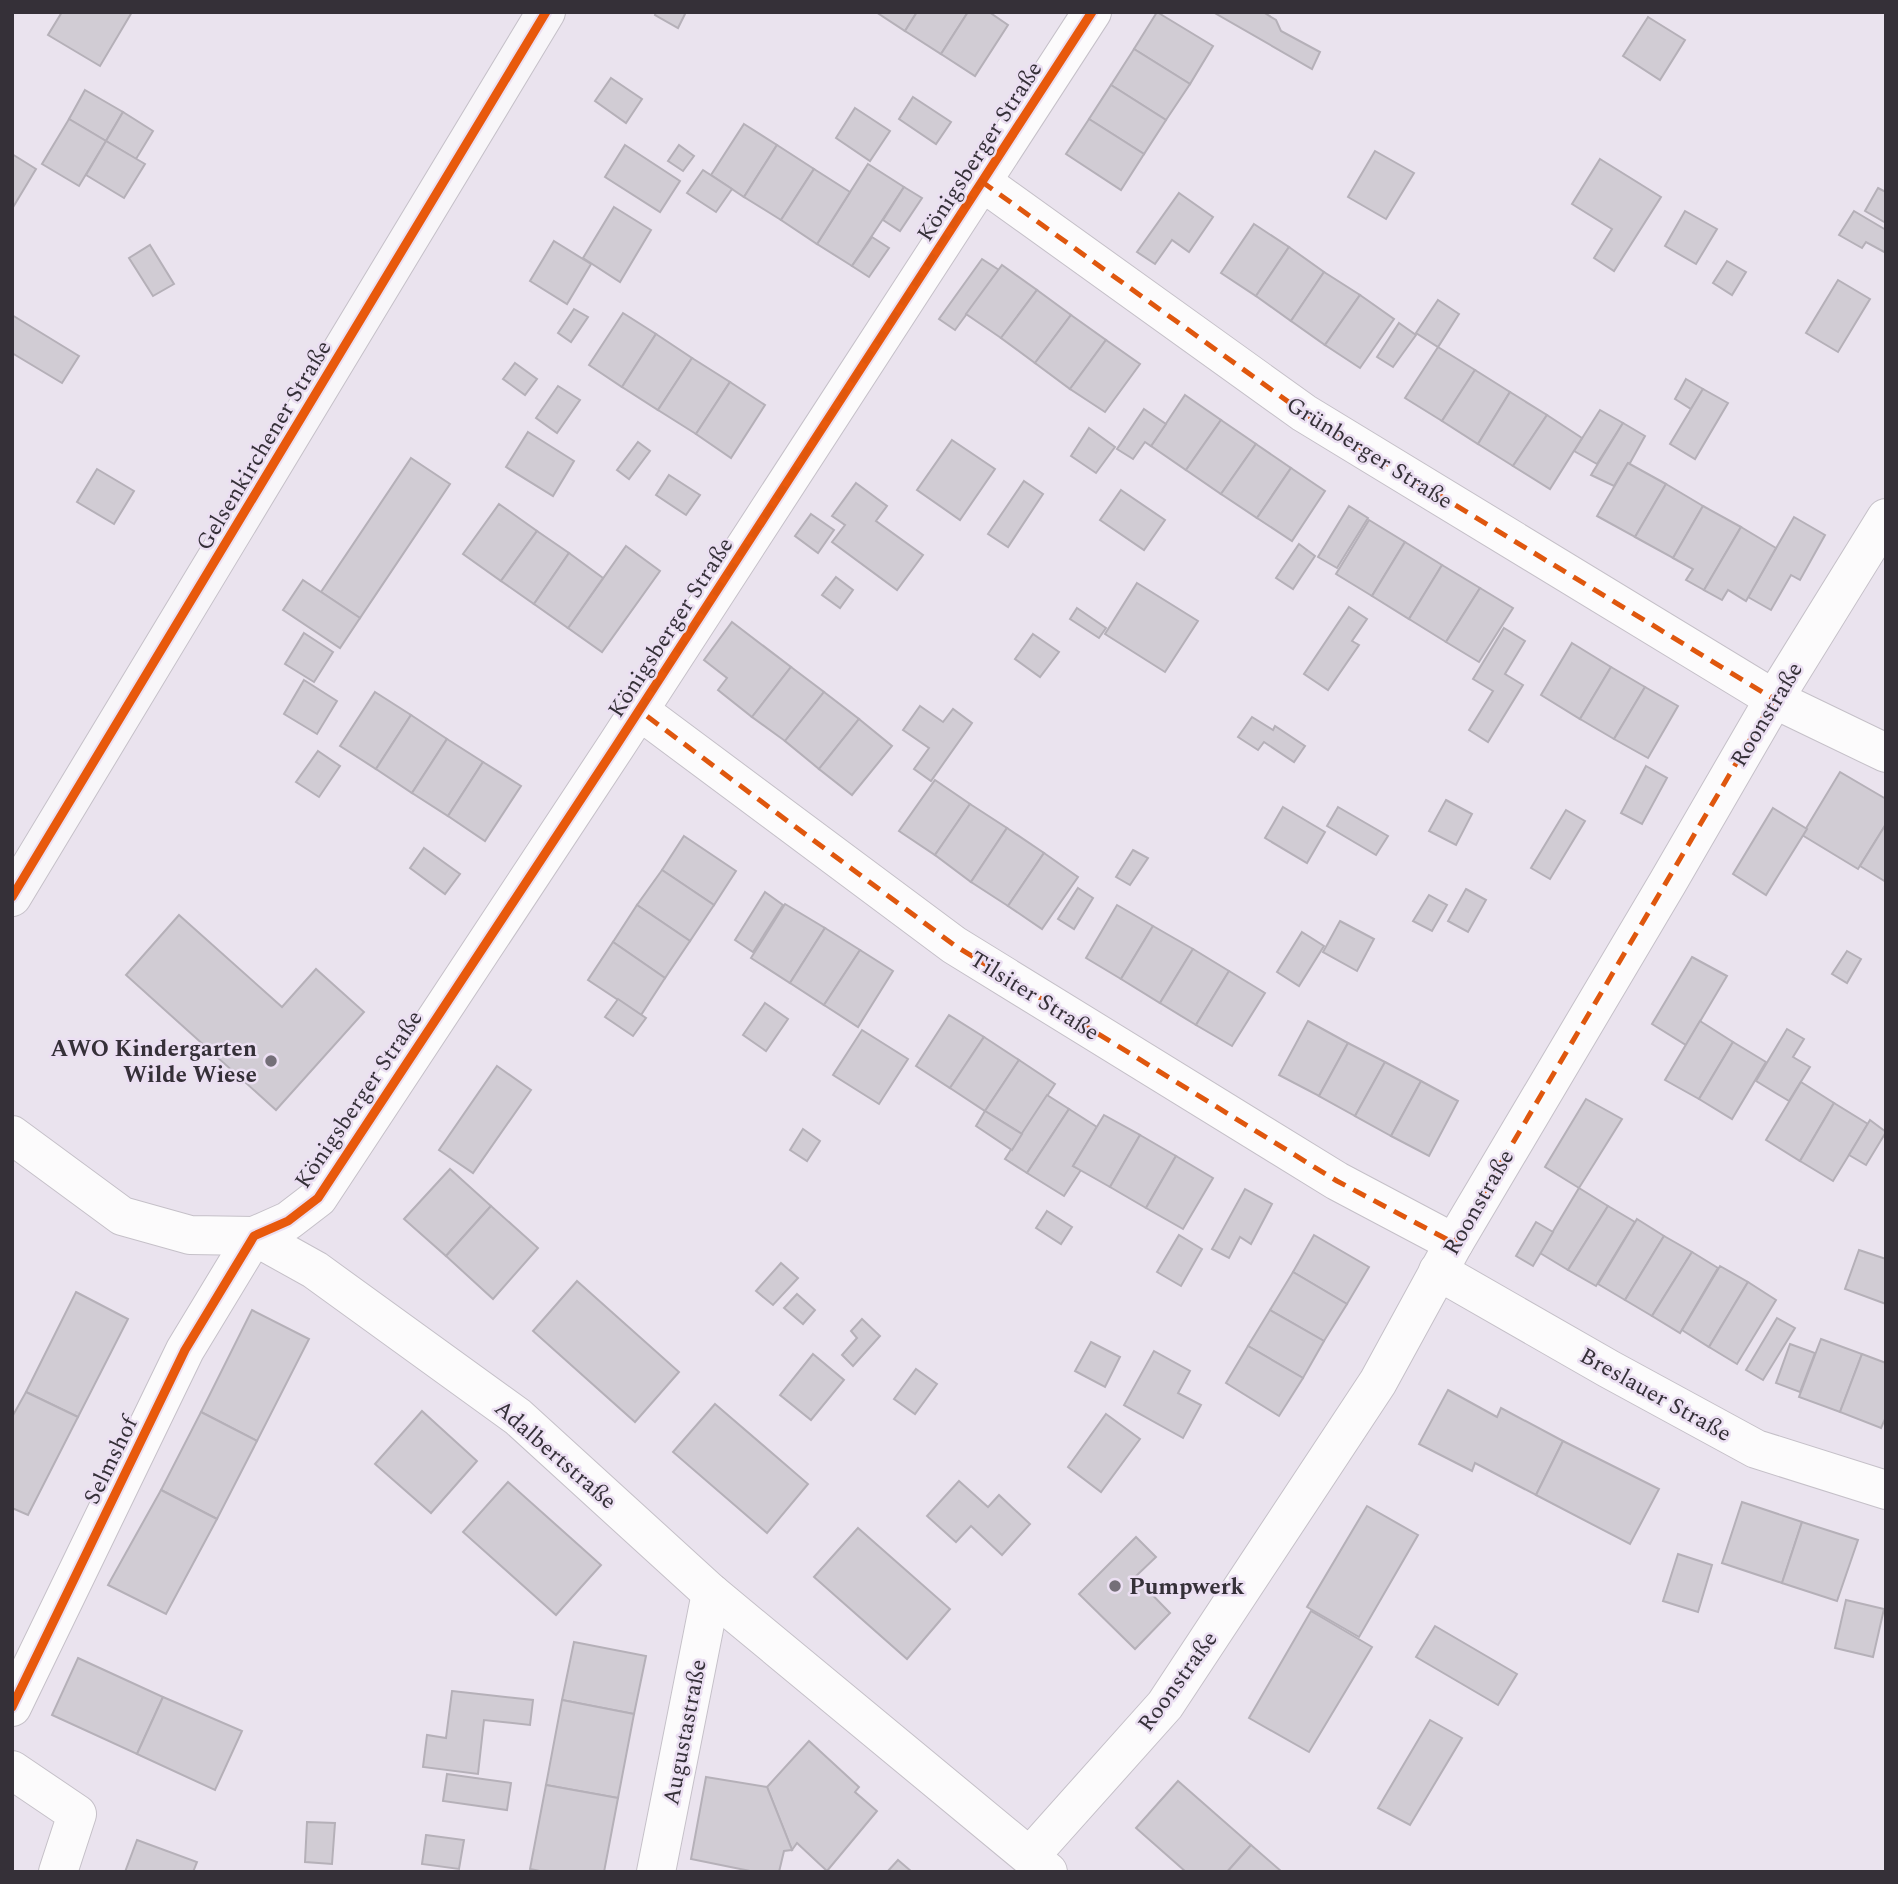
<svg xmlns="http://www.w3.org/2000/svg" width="1898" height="1884" viewBox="0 0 1898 1884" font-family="Spectral,serif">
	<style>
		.building { fill: #d1ccd4; stroke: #b5b0b8; stroke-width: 2 }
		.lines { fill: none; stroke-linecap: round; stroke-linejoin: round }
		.street-casing { stroke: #c5c0c8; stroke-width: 40 }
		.secondary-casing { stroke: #c5c0c8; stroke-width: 40 }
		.street { stroke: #fcfbfc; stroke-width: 38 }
		.secondary { stroke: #f8f6f9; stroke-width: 38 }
		.cycleway-casing { stroke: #ebdff2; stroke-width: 13 }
		.cycleway { stroke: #e8590c; stroke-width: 9 }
		.marked { fill: none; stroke: #df570e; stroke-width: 5; stroke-dasharray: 14 9; stroke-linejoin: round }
		.poi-dot { fill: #746f78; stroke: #ebdff2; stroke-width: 2.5 }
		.labels { text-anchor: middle; stroke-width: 5; stroke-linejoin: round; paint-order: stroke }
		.street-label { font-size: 23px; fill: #353038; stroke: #ebdff2 }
		.poi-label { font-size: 23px; font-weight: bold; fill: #353038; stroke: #ebdff2; text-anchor: end }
	</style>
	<rect width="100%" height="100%" fill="#eae3ee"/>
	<g class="building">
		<polygon points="62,12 132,12 100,66 48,35"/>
		<polygon points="656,12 686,12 678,28 655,15"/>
		<polygon points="876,12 917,12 905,31"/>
		<polygon points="917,12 968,12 941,54 905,31"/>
		<polygon points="968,12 989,12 1008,25 975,76 941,54"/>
		<polygon points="1157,12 1213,46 1190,84 1134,49"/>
		<polygon points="1213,12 1263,12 1276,20 1281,31 1320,52 1312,69"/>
		<polygon points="1648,17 1685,40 1660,80 1623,56"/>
		<polygon points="1134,49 1190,84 1166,120 1111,85"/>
		<polygon points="611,78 642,99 626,123 595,101"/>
		<polygon points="1111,85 1166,120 1144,154 1089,119"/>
		<polygon points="85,90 123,112 106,141 69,119"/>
		<polygon points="913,97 951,122 936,144 899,119"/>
		<polygon points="855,108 890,131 870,161 836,138"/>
		<polygon points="123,112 153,131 136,159 106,141"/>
		<polygon points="69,119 106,141 79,186 42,164"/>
		<polygon points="1089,119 1144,154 1121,190 1066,154"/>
		<polygon points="744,124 777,145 744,197 711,175"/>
		<polygon points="106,141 145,164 124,198 86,175"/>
		<polygon points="625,145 680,181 660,212 605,177"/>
		<polygon points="679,145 694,156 683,171 668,161"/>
		<polygon points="777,145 814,169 781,220 744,197"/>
		<polygon points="1375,151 1414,173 1386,219 1348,197"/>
		<polygon points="12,154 36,169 12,209"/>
		<polygon points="1600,159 1661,197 1614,271 1594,258 1612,229 1572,204"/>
		<polygon points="868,164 904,187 852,266 817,244"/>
		<polygon points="814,169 850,192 817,244 781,220"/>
		<polygon points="703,170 732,189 716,212 687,193"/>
		<polygon points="904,187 922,198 900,231 883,220"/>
		<polygon points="1878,188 1886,192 1886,223 1865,211"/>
		<polygon points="1179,193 1213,217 1189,252 1172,240 1155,264 1137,252"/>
		<polygon points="614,207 651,230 620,282 583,258"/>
		<polygon points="1685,211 1717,229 1696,264 1665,246"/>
		<polygon points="1854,211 1886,230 1886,253 1866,242 1862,248 1839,235"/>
		<polygon points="1254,224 1289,247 1256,296 1221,273"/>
		<polygon points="872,237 889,248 869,277 852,266"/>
		<polygon points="554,241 591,264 567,304 530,281"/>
		<polygon points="150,245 174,284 153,296 129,258"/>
		<polygon points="1289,247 1324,272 1291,321 1256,296"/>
		<polygon points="982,259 999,270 955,330 939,319"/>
		<polygon points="1727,261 1746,272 1732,295 1713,283"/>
		<polygon points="1002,265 1037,290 1001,338 966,314"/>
		<polygon points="1324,272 1360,295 1325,345 1291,321"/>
		<polygon points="1838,280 1870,299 1838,352 1806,333"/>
		<polygon points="1037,290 1071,315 1035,363 1001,338"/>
		<polygon points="1360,295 1394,319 1360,368 1325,345"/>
		<polygon points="1438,300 1459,314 1438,347 1416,333"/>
		<polygon points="574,309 588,317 571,342 558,333"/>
		<polygon points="623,313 656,334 622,387 589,365"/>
		<polygon points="12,315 79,356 62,383 12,353"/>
		<polygon points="1071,315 1106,340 1070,389 1035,363"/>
		<polygon points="1399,323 1416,335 1393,367 1377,357"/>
		<polygon points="656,334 692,358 658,410 622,387"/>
		<polygon points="1106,340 1140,364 1105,412 1070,389"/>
		<polygon points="1438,347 1475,370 1442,421 1405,398"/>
		<polygon points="692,358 730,382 696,434 658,410"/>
		<polygon points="515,363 537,379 525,395 503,379"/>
		<polygon points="1475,370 1510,392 1478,444 1442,421"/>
		<polygon points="1686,379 1703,389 1691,409 1675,399"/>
		<polygon points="730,382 765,405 731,458 696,434"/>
		<polygon points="558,386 580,400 557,433 536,418"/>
		<polygon points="1703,389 1728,403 1695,459 1670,444"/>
		<polygon points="1510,392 1547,415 1513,466 1478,444"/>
		<polygon points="1185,395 1221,420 1186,470 1151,446"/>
		<polygon points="1144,409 1166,424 1151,446 1145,442 1133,459 1117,449"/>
		<polygon points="1600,410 1623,423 1597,464 1574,451"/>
		<polygon points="1547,415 1582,438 1550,489 1513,466"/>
		<polygon points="1221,420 1256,444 1221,494 1186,470"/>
		<polygon points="1623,423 1645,436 1630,463 1628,463 1614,486 1591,475"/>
		<polygon points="1089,428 1115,447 1096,473 1071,456"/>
		<polygon points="528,432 574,461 553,496 506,467"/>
		<polygon points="952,440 995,469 960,520 917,490"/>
		<polygon points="638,442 650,451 629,479 617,470"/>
		<polygon points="1256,444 1291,468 1257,518 1221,494"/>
		<polygon points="411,458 450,484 360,618 321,592"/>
		<polygon points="1628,463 1666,484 1635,537 1597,516"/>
		<polygon points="1291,468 1325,491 1292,541 1257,518"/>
		<polygon points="97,469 134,491 114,524 77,502"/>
		<polygon points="669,475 700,495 686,515 656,495"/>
		<polygon points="1024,481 1043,494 1008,547 988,534"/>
		<polygon points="856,483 887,506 876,521 923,555 897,590 832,542 845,525 832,516"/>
		<polygon points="1666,484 1703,506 1673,558 1635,537"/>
		<polygon points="1121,490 1165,520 1144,550 1100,520"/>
		<polygon points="499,504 537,531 501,581 463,554"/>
		<polygon points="1349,506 1368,518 1337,568 1318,557"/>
		<polygon points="1703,506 1741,527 1704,590 1686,580 1693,569 1673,558"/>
		<polygon points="811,514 834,530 818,553 795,536"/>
		<polygon points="1794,517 1825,535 1800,580 1791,575 1771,610 1748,597"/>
		<polygon points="1369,520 1405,542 1372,596 1336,574"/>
		<polygon points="1741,527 1776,548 1746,601 1728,590 1722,600 1704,590"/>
		<polygon points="537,531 569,553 534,604 501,581"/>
		<polygon points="1405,542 1442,565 1409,619 1372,596"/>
		<polygon points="1299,544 1315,556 1293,589 1276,578"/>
		<polygon points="626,546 660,571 602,652 568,628"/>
		<polygon points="569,553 603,578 568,628 534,604"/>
		<polygon points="1442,565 1480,588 1446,642 1409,619"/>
		<polygon points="836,577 853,590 840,608 822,595"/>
		<polygon points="303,580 360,618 340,648 283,610"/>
		<polygon points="1137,583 1198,621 1165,672 1105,634"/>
		<polygon points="1480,588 1513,608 1479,662 1446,642"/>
		<polygon points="1349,607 1367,619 1352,641 1359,645 1328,690 1304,674"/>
		<polygon points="1077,608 1106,628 1099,638 1070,619"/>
		<polygon points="732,622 791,667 752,717 718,690 727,678 704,660"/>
		<polygon points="1504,628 1525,641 1505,674 1523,685 1488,742 1469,730 1493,691 1473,679"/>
		<polygon points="304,633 333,652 314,682 285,664"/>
		<polygon points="1033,634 1059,652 1040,677 1015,659"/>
		<polygon points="1572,643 1611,667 1580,719 1541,695"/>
		<polygon points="791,667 824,692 785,741 752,717"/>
		<polygon points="1611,667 1645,687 1614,739 1580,719"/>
		<polygon points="304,680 337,701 317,734 284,714"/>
		<polygon points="1645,687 1678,706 1648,758 1614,739"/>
		<polygon points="375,692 411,715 376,769 340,746"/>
		<polygon points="824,692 859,719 819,769 785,741"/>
		<polygon points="920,706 943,722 953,709 972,723 931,781 914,769 929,748 903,730"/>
		<polygon points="411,715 447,739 412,793 376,769"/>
		<polygon points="1252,717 1273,730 1275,726 1305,746 1294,762 1264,742 1258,750 1238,737"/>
		<polygon points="859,719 892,746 852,795 819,769"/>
		<polygon points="447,739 483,762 448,816 412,793"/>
		<polygon points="318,751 340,766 319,797 296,782"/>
		<polygon points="483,762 521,786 485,841 448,816"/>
		<polygon points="1646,766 1667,778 1642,824 1621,813"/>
		<polygon points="1840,772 1886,799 1886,824 1858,869 1802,835"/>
		<polygon points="935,780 970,804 935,855 899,831"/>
		<polygon points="1446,800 1472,814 1456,845 1429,831"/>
		<polygon points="970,804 1007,828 971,882 935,855"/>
		<polygon points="1283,807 1325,832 1307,863 1265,838"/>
		<polygon points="1338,807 1388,836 1376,855 1327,826"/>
		<polygon points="1773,808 1807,829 1766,895 1733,874"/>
		<polygon points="1566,810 1585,821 1550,879 1531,868"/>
		<polygon points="1886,824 1886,882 1860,866"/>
		<polygon points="1007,828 1044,853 1008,906 971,882"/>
		<polygon points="684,836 736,871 714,905 662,870"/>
		<polygon points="424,848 460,874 445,894 410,868"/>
		<polygon points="1133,850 1148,858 1130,885 1116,877"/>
		<polygon points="1044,853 1078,877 1042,929 1008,906"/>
		<polygon points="662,870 714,905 690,941 637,905"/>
		<polygon points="1078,888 1093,898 1074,929 1058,919"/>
		<polygon points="1466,889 1486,900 1468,932 1448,921"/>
		<polygon points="765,892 783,905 753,952 735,940"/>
		<polygon points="1429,895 1447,905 1432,931 1413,921"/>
		<polygon points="785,904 825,928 790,983 751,958"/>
		<polygon points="637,905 690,941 665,978 613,942"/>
		<polygon points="1117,905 1153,926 1121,979 1086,958"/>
		<polygon points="179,915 282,1007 316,969 364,1012 276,1110 126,975"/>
		<polygon points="1340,921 1374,939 1357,971 1323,952"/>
		<polygon points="1153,926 1193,949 1160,1003 1121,979"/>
		<polygon points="825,928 860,950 824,1005 790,983"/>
		<polygon points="1302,932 1324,946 1299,986 1277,972"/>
		<polygon points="613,942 665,978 641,1015 588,980"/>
		<polygon points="1193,949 1229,971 1196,1025 1160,1003"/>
		<polygon points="860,950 893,971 858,1027 824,1005"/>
		<polygon points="1847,951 1861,959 1847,983 1832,974"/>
		<polygon points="1692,957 1727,976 1686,1045 1652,1024"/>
		<polygon points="1229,971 1265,993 1232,1046 1196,1025"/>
		<polygon points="618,999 646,1018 633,1036 605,1017"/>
		<polygon points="765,1003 788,1019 766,1051 743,1035"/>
		<polygon points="949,1015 984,1037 950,1088 916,1066"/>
		<polygon points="1308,1021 1348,1043 1319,1096 1279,1075"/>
		<polygon points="1700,1021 1733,1042 1699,1099 1665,1080"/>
		<polygon points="1787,1029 1804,1039 1793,1057 1810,1067 1789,1101 1756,1081"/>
		<polygon points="862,1030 908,1059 879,1104 833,1075"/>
		<polygon points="984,1037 1019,1060 985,1111 950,1088"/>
		<polygon points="1733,1042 1766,1062 1732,1119 1699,1099"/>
		<polygon points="1348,1043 1385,1062 1355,1116 1319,1096"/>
		<polygon points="1019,1060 1055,1084 1022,1134 985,1111"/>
		<polygon points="1385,1062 1421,1081 1391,1136 1355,1116"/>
		<polygon points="497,1066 531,1090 473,1173 439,1150"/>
		<polygon points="1421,1081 1458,1101 1429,1156 1391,1136"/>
		<polygon points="1801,1082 1834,1103 1800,1161 1766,1140"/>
		<polygon points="1047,1095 1069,1109 1027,1173 1005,1159"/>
		<polygon points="1586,1099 1622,1119 1579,1188 1545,1167"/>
		<polygon points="1834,1103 1868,1124 1833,1181 1800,1161"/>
		<polygon points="1069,1109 1097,1127 1073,1166 1081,1170 1064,1196 1027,1173"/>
		<polygon points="985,1111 1022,1134 1012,1150 976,1126"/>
		<polygon points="1104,1115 1140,1135 1110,1187 1073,1166"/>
		<polygon points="1870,1120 1886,1132 1866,1165 1849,1155"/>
		<polygon points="803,1129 820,1141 807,1161 790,1150"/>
		<polygon points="1140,1135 1176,1156 1146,1208 1110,1187"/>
		<polygon points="1176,1156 1213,1178 1183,1229 1146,1208"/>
		<polygon points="450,1169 491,1206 446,1256 404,1219"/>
		<polygon points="1579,1188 1608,1206 1568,1270 1540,1253"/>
		<polygon points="1245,1189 1272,1204 1251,1244 1240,1237 1229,1258 1212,1249"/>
		<polygon points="491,1206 538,1248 493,1299 446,1256"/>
		<polygon points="1608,1206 1635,1222 1596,1286 1568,1270"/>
		<polygon points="1047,1211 1072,1227 1061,1244 1036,1228"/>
		<polygon points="1637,1219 1664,1236 1625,1300 1598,1284"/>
		<polygon points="1536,1222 1553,1232 1533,1266 1516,1256"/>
		<polygon points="1179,1235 1202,1249 1181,1286 1157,1272"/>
		<polygon points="1314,1235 1369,1267 1347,1304 1293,1272"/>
		<polygon points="1664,1236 1692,1252 1652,1316 1625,1300"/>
		<polygon points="1859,1250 1886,1259 1886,1304 1845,1289"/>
		<polygon points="1692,1252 1718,1268 1680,1333 1652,1316"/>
		<polygon points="781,1263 798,1278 773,1305 756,1291"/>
		<polygon points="1720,1266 1748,1282 1709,1347 1682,1330"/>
		<polygon points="1293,1272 1347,1304 1324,1341 1270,1310"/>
		<polygon points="577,1281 679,1372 635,1422 533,1331"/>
		<polygon points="1748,1282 1776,1300 1737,1364 1709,1347"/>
		<polygon points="76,1292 128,1319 78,1417 26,1392"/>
		<polygon points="797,1294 815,1310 803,1324 784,1308"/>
		<polygon points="252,1310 309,1339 257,1441 201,1412"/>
		<polygon points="1270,1310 1324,1341 1303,1378 1248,1346"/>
		<polygon points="1777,1318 1795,1328 1763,1380 1746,1370"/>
		<polygon points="862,1319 880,1336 853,1366 842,1355 857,1338 851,1331"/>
		<polygon points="1821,1339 1862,1354 1840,1412 1799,1397"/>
		<polygon points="1091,1342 1120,1357 1105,1387 1075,1371"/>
		<polygon points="1790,1344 1815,1353 1800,1392 1776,1383"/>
		<polygon points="1248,1346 1303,1378 1279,1416 1226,1383"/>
		<polygon points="1154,1351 1190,1371 1178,1393 1201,1405 1183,1438 1124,1405"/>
		<polygon points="813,1354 844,1380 811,1420 780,1395"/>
		<polygon points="1862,1354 1886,1363 1886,1417 1881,1428 1840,1412"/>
		<polygon points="916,1369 937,1384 915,1414 894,1399"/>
		<polygon points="1448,1390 1497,1417 1501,1408 1563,1441 1536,1495 1475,1463 1472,1471 1419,1444"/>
		<polygon points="26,1392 78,1417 28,1515 12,1508 12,1417"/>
		<polygon points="715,1404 808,1484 767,1533 673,1452"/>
		<polygon points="422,1411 477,1461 431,1513 375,1464"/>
		<polygon points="201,1412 257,1441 217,1519 161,1490"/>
		<polygon points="1106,1414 1140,1439 1101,1492 1068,1467"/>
		<polygon points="1563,1441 1659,1489 1630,1544 1536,1495"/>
		<polygon points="959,1481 988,1507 999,1495 1030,1524 1002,1555 971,1526 956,1542 927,1516"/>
		<polygon points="508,1482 601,1565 556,1615 463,1532"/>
		<polygon points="161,1490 217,1519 166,1614 108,1585"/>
		<polygon points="1742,1502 1802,1522 1782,1583 1722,1563"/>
		<polygon points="1367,1506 1418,1535 1359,1637 1307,1607"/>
		<polygon points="1802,1522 1858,1540 1837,1601 1782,1583"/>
		<polygon points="858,1528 950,1609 907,1659 814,1577"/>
		<polygon points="1136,1537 1156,1557 1135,1577 1170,1613 1135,1649 1079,1594"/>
		<polygon points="1678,1554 1712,1565 1698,1612 1663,1601"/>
		<polygon points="1846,1600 1884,1609 1873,1657 1835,1648"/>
		<polygon points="1311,1611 1372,1647 1309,1752 1249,1718"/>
		<polygon points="1435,1626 1517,1674 1498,1705 1416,1657"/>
		<polygon points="574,1642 646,1656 634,1714 562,1700"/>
		<polygon points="78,1658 163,1697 137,1754 52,1715"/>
		<polygon points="452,1691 533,1700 530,1725 484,1720 478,1774 423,1767 427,1735 446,1738"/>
		<polygon points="163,1697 242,1731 215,1790 137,1754"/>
		<polygon points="562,1700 634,1714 618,1798 546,1785"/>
		<polygon points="1430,1720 1462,1738 1410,1825 1378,1808"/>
		<polygon points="809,1741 859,1787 855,1792 877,1811 827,1871 797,1843 792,1850 767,1787"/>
		<polygon points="447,1774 511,1783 507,1810 443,1801"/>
		<polygon points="706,1777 767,1787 792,1850 784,1851 779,1872 755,1872 691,1859"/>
		<polygon points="1178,1781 1251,1845 1227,1872 1186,1872 1136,1828"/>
		<polygon points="546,1785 618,1798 604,1872 545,1872 530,1869"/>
		<polygon points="307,1822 335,1823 332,1864 305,1862"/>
		<polygon points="426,1835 464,1840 459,1869 422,1864"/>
		<polygon points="137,1840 197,1862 193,1872 125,1872"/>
		<polygon points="1251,1845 1282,1872 1227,1872"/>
		<polygon points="898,1860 912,1872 887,1872"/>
	</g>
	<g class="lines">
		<defs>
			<g id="street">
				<polyline points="981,181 1304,413 1774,699 1886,753"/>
				<polyline points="640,711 954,945 1337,1181 1454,1243"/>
				<polyline points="12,1135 122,1216 190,1235 254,1236 315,1270 518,1417 711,1593 1048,1872"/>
				<polyline points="1438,1271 1609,1369 1756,1449 1886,1490"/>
				<polyline points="12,1707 185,1350 254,1236 288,1221 318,1198 616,746 1092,12"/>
				<polyline points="12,1770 77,1814 58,1872"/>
				<polyline points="1030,1856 1165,1705 1378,1382 1454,1243 1668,882 1774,699 1886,518"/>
				<polyline points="656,1872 711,1593"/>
			</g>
			<polyline id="secondary" points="12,897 546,12"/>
		</defs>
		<use href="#street" class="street-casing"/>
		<use href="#secondary" class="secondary-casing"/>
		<use href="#street" class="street"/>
		<use href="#secondary" class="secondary"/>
		<defs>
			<g id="cycleway">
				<polyline points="12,897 546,12"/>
				<polyline points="12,1707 185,1350 254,1236 288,1221 318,1198 616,746 1092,12"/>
			</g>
		</defs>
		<use href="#cycleway" class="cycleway-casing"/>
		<use href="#cycleway" class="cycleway"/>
	</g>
	<path class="marked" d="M981,181l323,232 470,286 -320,544 -117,-62 -383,-236 -314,-234z"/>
	<g class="poi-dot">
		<circle cx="271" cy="1061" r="7"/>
		<circle cx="1115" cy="1586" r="7"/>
	</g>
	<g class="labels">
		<g class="street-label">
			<text transform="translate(979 151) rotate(-57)" y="8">Königsberger Straße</text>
			<text transform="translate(263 445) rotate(-59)" y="8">Gelsenkirchener Straße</text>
			<text transform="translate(1370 452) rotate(32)" y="8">Grünberger Straße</text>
			<text transform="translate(670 627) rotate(-57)" y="8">Königsberger Straße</text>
			<text transform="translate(1766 714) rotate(-59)" y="8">Roonstraße</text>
			<text transform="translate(1035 995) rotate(32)" y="8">Tilsiter Straße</text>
			<text transform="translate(358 1099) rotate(-56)" y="8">Königsberger Straße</text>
			<text transform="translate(1478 1202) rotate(-60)" y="8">Roonstraße</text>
			<text transform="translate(1656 1394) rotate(29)" y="8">Breslauer Straße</text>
			<text transform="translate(556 1454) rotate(41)" y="8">Adalbertstraße</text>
			<text transform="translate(110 1460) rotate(-64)" y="8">Selmshof</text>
			<text transform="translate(1177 1681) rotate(-54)" y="8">Roonstraße</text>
			<text transform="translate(684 1732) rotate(-79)" y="8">Augustastraße</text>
		</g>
		<g class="poi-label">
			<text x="257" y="1056">AWO Kindergarten<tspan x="257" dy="26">Wilde Wiese</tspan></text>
			<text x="1129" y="1594" text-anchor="start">Pumpwerk</text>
		</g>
	</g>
	<rect width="1898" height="1884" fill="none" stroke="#353038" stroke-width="28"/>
</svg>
